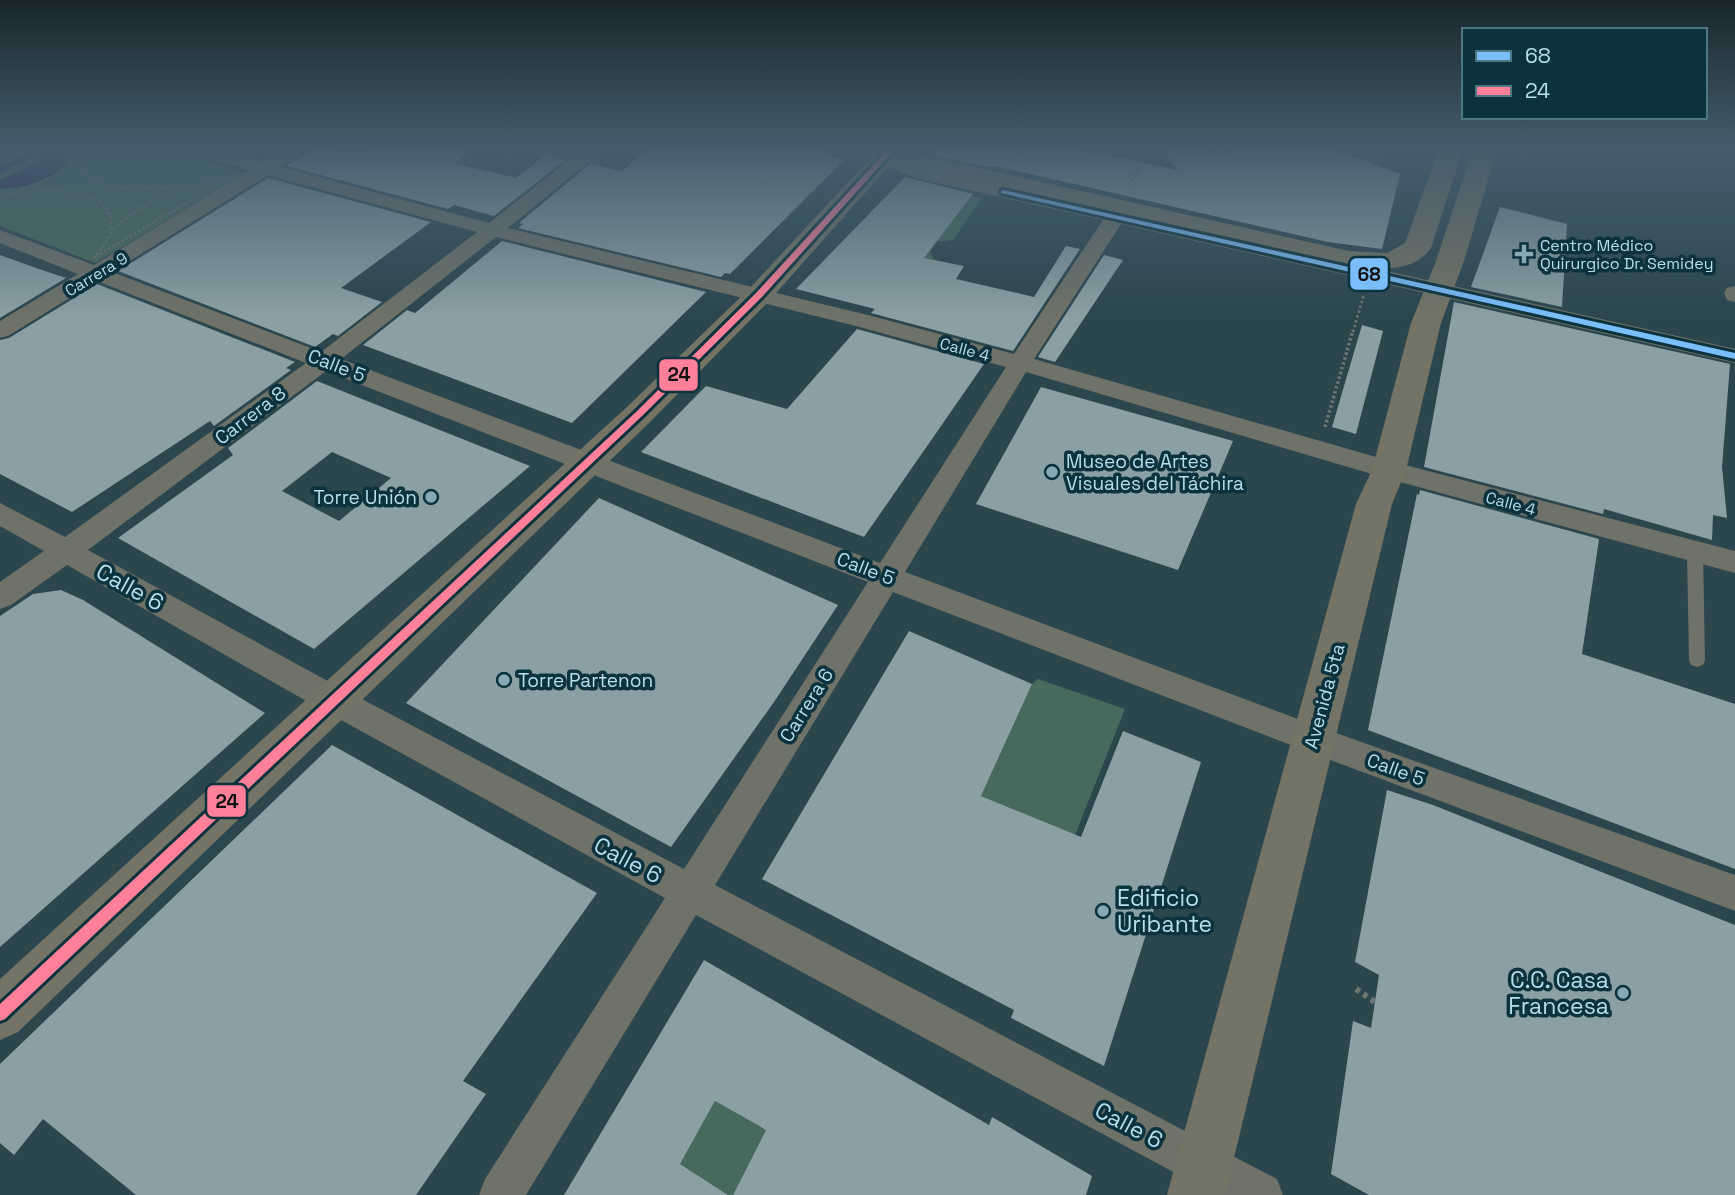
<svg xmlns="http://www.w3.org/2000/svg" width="1735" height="1195" viewBox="0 0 1735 1195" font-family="'Space Grotesk',sans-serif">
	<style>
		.green { fill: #476a5c }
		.water { fill: #272752 }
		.building { fill: #8aa0a5; fill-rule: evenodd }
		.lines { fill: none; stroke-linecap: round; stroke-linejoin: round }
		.path-far2 { stroke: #6d7671; stroke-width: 2.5; stroke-dasharray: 2.5 2.5; stroke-linecap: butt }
		.path-far1 { stroke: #6d7671; stroke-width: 3.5; stroke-dasharray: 2.5 2.5; stroke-linecap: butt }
		.path { stroke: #6d7671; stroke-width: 6; stroke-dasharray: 4.5 4.5; stroke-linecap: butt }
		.lane { fill: #6e7268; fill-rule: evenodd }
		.street { fill: #6e7268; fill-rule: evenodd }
		.secondary { fill: #737465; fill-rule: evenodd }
		.bus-1-casing { stroke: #0b323d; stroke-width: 6 }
		.bus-2-casing { stroke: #0b323d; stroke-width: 6 }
		.bus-1 { fill: #7abffc; fill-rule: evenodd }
		.bus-2 { fill: #ff8098; fill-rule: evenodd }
		.poi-dot { fill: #86a9b5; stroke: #0b323d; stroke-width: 2.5 }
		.labels { text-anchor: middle; stroke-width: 7; stroke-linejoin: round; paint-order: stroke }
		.far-poi-label { font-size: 16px; fill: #b6deed; stroke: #0b323d; text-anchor: start }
		.far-street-label { font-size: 16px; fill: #b6deed; stroke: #0b323d }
		.street-label { font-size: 19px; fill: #b6deed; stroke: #0b323d }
		.poi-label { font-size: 19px; fill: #b6deed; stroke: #0b323d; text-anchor: start }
		.near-street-label { font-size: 23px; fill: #b6deed; stroke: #0b323d }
		.near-poi-label { font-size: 23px; fill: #b6deed; stroke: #0b323d; text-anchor: start }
		.line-badge { stroke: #0b323d; stroke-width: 2.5 }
		.pale-badge-label { font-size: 19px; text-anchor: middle; font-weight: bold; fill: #111 }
	</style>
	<rect width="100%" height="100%" fill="#2c464e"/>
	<g class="green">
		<polygon points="10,149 161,149 246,173 95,263 0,226 0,154"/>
		<polygon points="972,196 982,198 953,240 936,242 930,252 936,262 917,266"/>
		<polygon points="1038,679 1125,709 1075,835 981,796 1032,684"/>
		<polygon points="715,1101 766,1130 733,1195 728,1195 680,1164"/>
	</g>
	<path class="water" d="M43,149l14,1 8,5 2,5c-12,22 -44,28 -67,29v-9l47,-23 -9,-3 -38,19v-7z"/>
	<g class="building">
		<polygon points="312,149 362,152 366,149 472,149 453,163 516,178 546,155 566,159 494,216 454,205 448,209 287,166"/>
		<polygon points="648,149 826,149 829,156 845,159 730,274 725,273 721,277 518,228 523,224 519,223 590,164 622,171"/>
		<polygon points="931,149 1077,149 1178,170 1161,149 1334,149 1400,174 1382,249 1328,242 995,166 993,168 927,154"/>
		<polygon points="905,177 973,194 924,258 964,266 956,279 1034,297 1066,246 1080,249 1013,351 871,313 875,309 796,289"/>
		<polygon points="268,178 431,222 341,288 382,302 338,336 333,334 315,347 118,271"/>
		<polygon points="1500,207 1567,224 1562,307 1471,287"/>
		<polygon points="502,241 706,292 572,423 363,345 407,310 415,313"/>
		<polygon points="0,255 39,269 66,278 0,318"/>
		<polygon points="1104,255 1123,260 1055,362 1038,357"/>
		<polygon points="97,284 295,362 286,368 291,370 214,426 210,421 72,512 0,474 0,340 9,338"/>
		<polygon points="1454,302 1730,364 1722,467 1727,518 1713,515 1712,540 1604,509 1603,514 1424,467"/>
		<polygon points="1362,325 1383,331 1356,434 1332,427"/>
		<polygon points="857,329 984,364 864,537 641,452 706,386 787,409"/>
		<path d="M317,381l213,85 -216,183 -196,-111 115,-83 -5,-7zM332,452l59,26 -52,43 -57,-30z"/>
		<polygon points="1041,387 1233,441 1178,570 976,504"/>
		<polygon points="1420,490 1599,539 1582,654 1735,704 1735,869 1368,730 1417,494 1419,495"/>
		<polygon points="599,498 838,605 774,702 671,847 406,703"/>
		<polygon points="61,590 83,600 265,713 0,947 0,616 33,594"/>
		<polygon points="909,631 1032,684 981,796 1081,837 1123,731 1201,762 1104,1066 1011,1018 1014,1010 762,879"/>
		<polygon points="332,745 597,893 463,1081 486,1094 416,1195 136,1195 43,1119 14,1155 0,1143 0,1064"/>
		<polygon points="1387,790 1433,805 1735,925 1735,1195 1369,1195 1331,1174 1353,1021 1371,1028 1379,975 1355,962"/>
		<polygon points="704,960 989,1125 992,1117 1092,1176 1086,1195 733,1195 766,1130 715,1101 680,1164 728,1195 564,1195"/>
	</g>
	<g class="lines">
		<g class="path-far2">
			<path d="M83,149c-1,5 -4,12 -3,16 7,31 81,24 103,21"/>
			<polyline points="147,149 170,156"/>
			<polyline points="1355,149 1371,152 1388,150"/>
			<polyline points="1145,158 1256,149"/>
			<path d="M235,174l-142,84c12,-10 16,-25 27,-35 32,-28 75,-38 115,-49z"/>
			<polyline points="1130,186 1150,149"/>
			<polyline points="18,191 59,174 79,156"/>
			<path d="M0,195c26,-3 100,-13 110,21 2,4 0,12 0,17"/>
			<polyline points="1353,332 1364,294"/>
		</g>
		<polyline class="path-far1" points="1325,427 1353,330"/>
		<polyline class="path" points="1356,989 1375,1002"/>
		<polygon class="lane" points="1695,546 1703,552 1705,660 1703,665 1697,667 1691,665 1689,660 1687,552"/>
		<g class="street">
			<polygon points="0,149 10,149 0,156"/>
			<path d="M183,149h32l48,13 21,-13h23l-26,18 208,56 94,-74h21l-96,79 360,87 146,39 89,-134 -187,-42 -39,-15 -47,-10 -2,-4h36l26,6 32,13 188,42 5,-7h14l3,4 -4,6 607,136v14l-614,-139 -87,135 356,102 345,90v22l-346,-94 -363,-107 -121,200 417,156 413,147v36l-434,-162 -408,-157 -178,293 562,294 6,16h-67l-520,-280 -170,280h-47l6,-16 180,-281 -364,-200 -234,-133 -56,40 -11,4v-27l44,-31 -44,-25v-23l65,34 241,-174 -209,-82 -89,55 -8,2v-17l78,-47 -78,-31v-13l94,35 156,-95 -65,-17zM268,175l209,57 -156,120 -209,-80zM496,237l356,88 154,42 -126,196 -539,-204zM326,371l542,211 -184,287 -360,-190 -236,-129z"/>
			<polygon points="1735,286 1735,302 1727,300 1724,293 1727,288"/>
		</g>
		<g class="secondary">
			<path d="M1439,149h24l-32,99c-18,26 -55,21 -82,19l-437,-100 -23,-1 -120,135 -119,121 -632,610 -18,8v-61l628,-573 121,-117 125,-135 38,-1 437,98 38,2 18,-10z"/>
			<polygon points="1473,149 1497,149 1464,261 1441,323 1406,470 1392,504 1225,1195 1167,1195 1356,504 1372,470 1411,323 1436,261"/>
		</g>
		<defs>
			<polygon id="bus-1" points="1003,190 1735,353 1735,359 1001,193 1001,191"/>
			<polygon id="bus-2" points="888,149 895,149 762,297 642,416 5,1019 0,1021 0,1004 636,412 756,293"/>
		</defs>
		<use href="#bus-1" class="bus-1-casing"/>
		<use href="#bus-2" class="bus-2-casing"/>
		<use href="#bus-1" class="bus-1"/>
		<use href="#bus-2" class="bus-2"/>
	</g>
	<linearGradient id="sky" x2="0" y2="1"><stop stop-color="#18262b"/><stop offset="0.47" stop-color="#455d6e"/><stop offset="1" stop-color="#455d6e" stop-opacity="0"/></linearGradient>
	<rect width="1735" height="317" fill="url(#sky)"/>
	<g class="poi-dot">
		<path d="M1520.5 243.5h7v7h7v7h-7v7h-7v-7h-7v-7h7z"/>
		<circle cx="1052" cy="472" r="7"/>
		<circle cx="431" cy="497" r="7"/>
		<circle cx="504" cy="680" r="7"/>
		<circle cx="1103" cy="911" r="7"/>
		<circle cx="1623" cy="993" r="7"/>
	</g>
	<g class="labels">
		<g class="far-poi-label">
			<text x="1540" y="251">Centro Médico<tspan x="1540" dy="18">Quirurgico Dr. Semidey</tspan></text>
		</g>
		<g class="far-street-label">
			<text transform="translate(96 274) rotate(-31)" y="6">Carrera 9</text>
			<text transform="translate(965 349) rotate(15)" y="6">Calle 4</text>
			<text transform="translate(1511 503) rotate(15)" y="6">Calle 4</text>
		</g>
		<g class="street-label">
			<text transform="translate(337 365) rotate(21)" y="7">Calle 5</text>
			<text transform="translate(250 415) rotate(-37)" y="7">Carrera 8</text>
			<text transform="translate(866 568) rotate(21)" y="7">Calle 5</text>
			<text transform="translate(1324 696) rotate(-75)" y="7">Avenida 5ta</text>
			<text transform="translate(806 705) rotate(-58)" y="7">Carrera 6</text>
			<text transform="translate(1396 769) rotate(20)" y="7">Calle 5</text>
		</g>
		<g class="poi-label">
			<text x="1066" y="468">Museo de Artes<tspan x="1066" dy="22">Visuales del Táchira</tspan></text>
			<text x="417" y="504" text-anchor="end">Torre Unión</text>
			<text x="518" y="687">Torre Partenon</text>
		</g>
		<g class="near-street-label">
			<text transform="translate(130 587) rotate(29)" y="8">Calle 6</text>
			<text transform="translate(628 860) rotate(28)" y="8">Calle 6</text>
			<text transform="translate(1129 1125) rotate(28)" y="8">Calle 6</text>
		</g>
		<g class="near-poi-label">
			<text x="1117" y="906">Edificio<tspan x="1117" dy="26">Uribante</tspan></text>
			<text x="1609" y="988" text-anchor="end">C.C. Casa<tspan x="1609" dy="26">Francesa</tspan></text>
		</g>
	</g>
	<g class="line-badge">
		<rect x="1349" y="257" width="40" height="34" rx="7" fill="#7abffc"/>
		<rect x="658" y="358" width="41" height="34" rx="7" fill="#ff8098"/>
		<rect x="206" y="784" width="41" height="34" rx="7" fill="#ff8098"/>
	</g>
	<g class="pale-badge-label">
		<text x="1369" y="281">68</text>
		<text x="679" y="381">24</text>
		<text x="227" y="808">24</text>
	</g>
	<rect x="1462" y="28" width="245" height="91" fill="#0b323d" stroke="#4f7783" stroke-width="2"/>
	<rect x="1476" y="51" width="35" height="10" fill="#7abffc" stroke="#4f7783" stroke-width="2"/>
	<text x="1525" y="63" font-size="21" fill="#b6deed">68</text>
	<rect x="1476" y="86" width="35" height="10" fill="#ff8098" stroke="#4f7783" stroke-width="2"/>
	<text x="1525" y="98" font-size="21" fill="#b6deed">24</text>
</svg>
